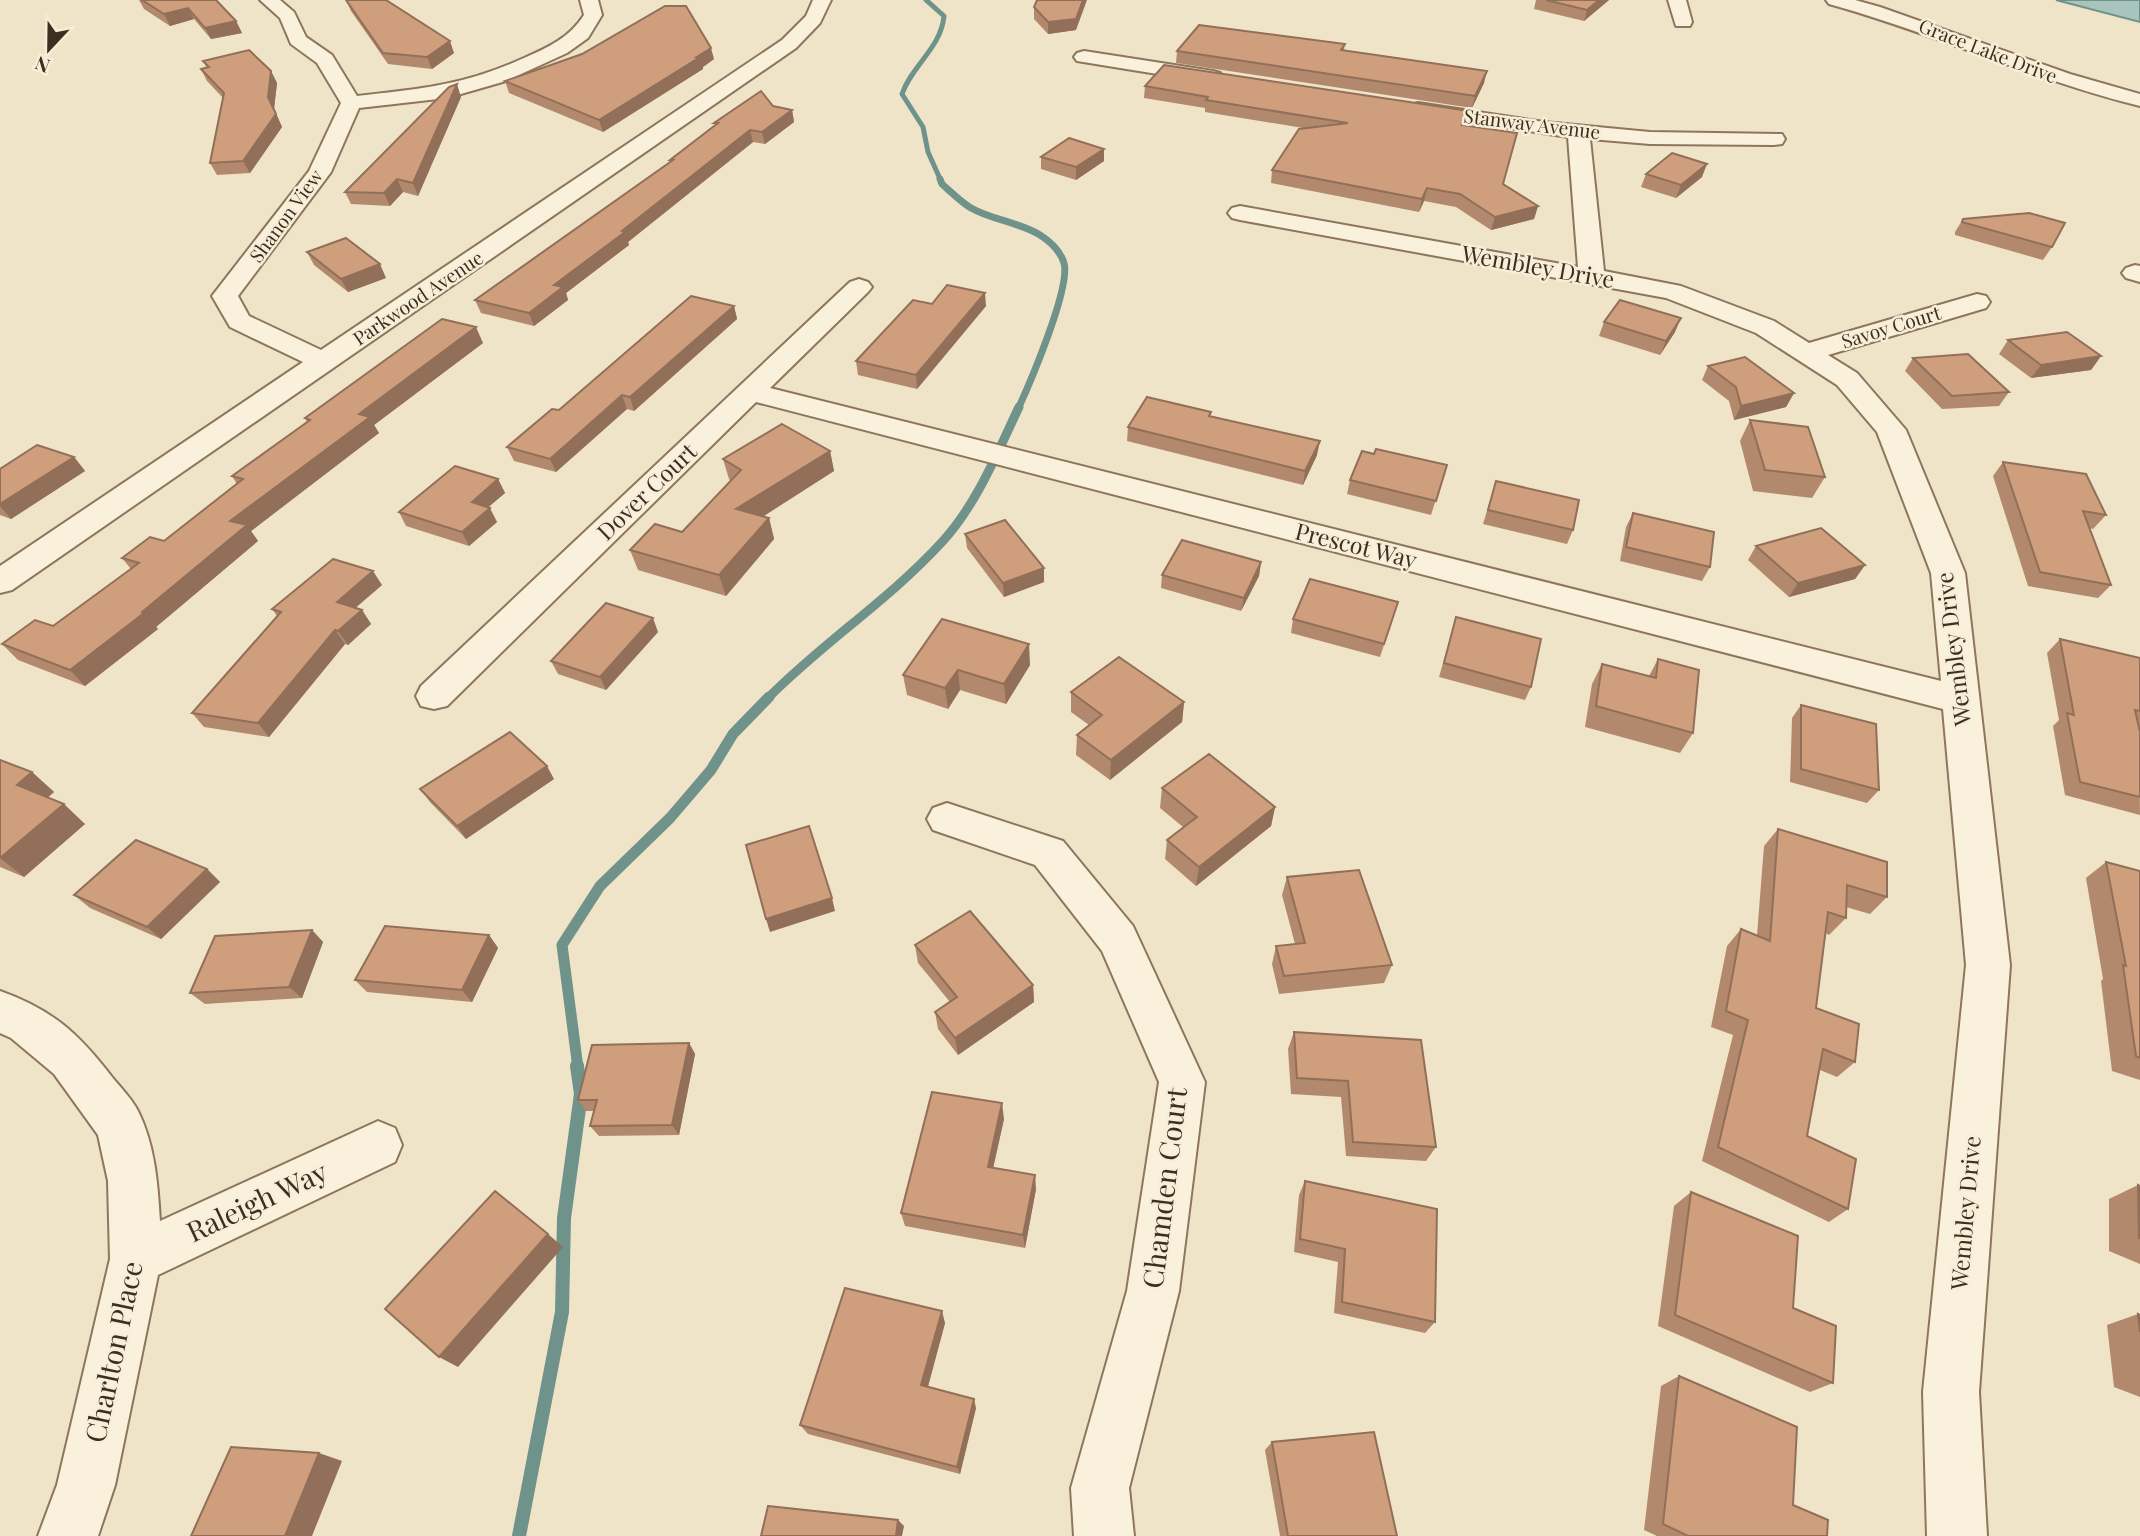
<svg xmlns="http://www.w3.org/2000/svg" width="2140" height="1536" viewBox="0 0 2140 1536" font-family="'Playfair Display',serif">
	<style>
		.water { fill: #a9c4bc; stroke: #6f938a; stroke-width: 2 }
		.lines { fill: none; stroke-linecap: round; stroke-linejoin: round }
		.stream-far4 { stroke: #6f938a; stroke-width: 5 }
		.stream-far3 { stroke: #6f938a; stroke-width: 7 }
		.stream-far2 { stroke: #6f938a; stroke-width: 9 }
		.stream-far1 { stroke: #6f938a; stroke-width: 11 }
		.stream { stroke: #6f938a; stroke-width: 14 }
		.minor-casing { stroke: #8d765c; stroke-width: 4 }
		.minor { fill: #faf1dc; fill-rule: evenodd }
		.wall { fill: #b2896c }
		.shaded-wall { fill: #916f58 }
		.building { fill: #cf9f7d; stroke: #916f58; stroke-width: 2 }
		.labels { text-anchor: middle; stroke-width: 5; stroke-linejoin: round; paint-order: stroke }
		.far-street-label { font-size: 19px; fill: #3d2e20; stroke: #f7eed8 }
		.street-label { font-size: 23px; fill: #3d2e20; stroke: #f7eed8 }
		.near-street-label { font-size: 28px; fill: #3d2e20; stroke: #f7eed8 }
	</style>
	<rect width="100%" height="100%" fill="#f0e4c8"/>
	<polygon class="water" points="2056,0 2140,0 2140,22"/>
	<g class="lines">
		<path class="stream-far4" d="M926,0l18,16c-3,32 -32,49 -42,78l21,33 5,25 13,29"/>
		<path class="stream-far3" d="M940,179l2,5c9,8 19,18 29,24 21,12 48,14 69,27 11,7 20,15 24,28 7,24 -34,120 -46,146"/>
		<path class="stream-far2" d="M767,699c55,-56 122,-99 175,-157 35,-38 55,-89 77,-135"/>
		<polyline class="stream-far1" points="578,1068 562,945 600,886 670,818 711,770 733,734 769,697"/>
		<polyline class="stream" points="519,1536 562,1312 564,1218 581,1094 577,1066"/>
		<defs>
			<g id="minor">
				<path d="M260,0h20l14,12 12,25 26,18 25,41c64,-7 108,-11 167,-38 25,-11 45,-20 60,-43l-4,-15h18l4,15 -14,23 -21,15 -61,28 -59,17 -88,10 -28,64 -93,124 11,20 72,34 461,-310 24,-24 7,-16h18l-11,23 -24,25 -784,542 -12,3v-27l303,-204 -73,-35 -18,-31 97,-125 32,-68 -24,-40 -26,-19 -11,-26z"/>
				<polygon points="1668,0 1686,0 1692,22 1690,26 1676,26"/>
				<path d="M1826,0h29l25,7 190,67 70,20v12c-106,-26 -206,-73 -311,-102z"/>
				<polygon points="1084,51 1213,71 1220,73 1223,77 1220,81 1213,83 1077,61 1074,57 1077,53"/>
				<polygon points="1418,103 1544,122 1650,132 1782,134 1785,139 1782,144 1774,145 1650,144 1590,139 1604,271 1681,286 1774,321 1809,343 1977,294 1986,296 1990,302 1986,308 1828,355 1857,373 1906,430 1965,573 2010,965 1979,1392 1987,1536 1927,1536 1923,1392 1966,965 1943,709 756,402 447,706 434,709 421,706 416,696 421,686 850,282 859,279 868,282 872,287 868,292 770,388 1941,681 1931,573 1877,432 1837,385 1756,333 1666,298 1240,220 1232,218 1228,213 1232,208 1240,206 1578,267 1568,137 1411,113 1408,109 1411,105"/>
				<polygon points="2135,265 2140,266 2140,282 2126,278 2122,273 2126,268"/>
				<polygon points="947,803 1063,841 1133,926 1205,1082 1179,1291 1129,1488 1134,1536 1074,1536 1071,1488 1127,1291 1159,1082 1102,951 1035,865 933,830 927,819 933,808"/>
				<path d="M0,991c53,19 78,42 112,86 9,11 20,22 26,34 17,34 20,74 22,110l218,-100 17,7 7,17 -7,17 -237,113 -43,210 -17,51h-60l19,-51 53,-226 -2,-78 -10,-46 -44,-61 -43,-36 -11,-5z"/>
			</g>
		</defs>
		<use href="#minor" class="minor-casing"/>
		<use href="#minor" class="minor"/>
	</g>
	<g class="wall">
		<polygon points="139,0 216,0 236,21 242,33 211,39 194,19 170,26 144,9"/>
		<polygon points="346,0 454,53 432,69 388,64 351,11"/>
		<polygon points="1536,0 1609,0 1584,21 1534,9"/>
		<polygon points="1034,7 1076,30 1048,34 1034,19"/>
		<polygon points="1345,44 1344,50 1484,83 1472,108 1176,63 1177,51"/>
		<polygon points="714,59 703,67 703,69 603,132 509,93 505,81"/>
		<polygon points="203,61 271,71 277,83 274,109 282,127 250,173 217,175 210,163 223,98 207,81 201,69 207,68"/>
		<polygon points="1145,86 1465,126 1503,184 1538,206 1534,219 1491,230 1456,207 1424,201 1419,212 1271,183 1272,170 1303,128 1205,112 1205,108 1144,98"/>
		<polygon points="461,97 418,196 403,192 390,206 351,204 345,192"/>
		<polygon points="792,110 794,122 765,144 753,142 628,242 629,245 566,293 568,300 534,326 481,313 475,300 671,162 670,160 715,126 714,123"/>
		<polygon points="1104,149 1104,161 1076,180 1041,169 1041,157"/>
		<polygon points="1646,174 1702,177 1676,198 1641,187"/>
		<polygon points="1963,219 2052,247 2043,260 1955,235 1955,232"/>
		<polygon points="307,252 386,278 348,292 314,265"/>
		<polygon points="932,304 986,306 917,389 858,375 856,361"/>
		<polygon points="734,306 737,319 634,411 627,409 556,472 514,461 507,447 559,410"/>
		<polygon points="1604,322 1675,332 1660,355 1599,336"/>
		<polygon points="2008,340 2101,356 2091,370 2031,378 1999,354"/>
		<polygon points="483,343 374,425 379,433 251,531 258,541 156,627 158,629 85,686 18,660 2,644 53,626 131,569 122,558 164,541 237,484 232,476 307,422 305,418"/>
		<polygon points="1913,358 2009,392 1999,406 1942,409 1905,371"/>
		<polygon points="1708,366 1794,393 1786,407 1734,420 1729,401 1702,380"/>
		<polygon points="1211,412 1210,416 1317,455 1303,485 1127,441 1128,427"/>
		<polygon points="1750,420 1825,477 1812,498 1753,491 1740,441"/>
		<polygon points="830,451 834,471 763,516 769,518 774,539 726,596 638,570 630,550 682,532 731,481 729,479 723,459"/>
		<polygon points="1374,454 1447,465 1431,515 1347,494 1350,480"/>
		<polygon points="74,457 85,471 11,519 0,515 0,469"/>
		<polygon points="2003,462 2106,515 2093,529 2089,528 2111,585 2098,598 2028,586 1993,476"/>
		<polygon points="498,479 505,493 488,507 497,522 469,546 406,526 399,512"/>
		<polygon points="1496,481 1573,530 1567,544 1483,524"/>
		<polygon points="1633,513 1710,567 1702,581 1620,561 1626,527"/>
		<polygon points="965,534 1044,568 1044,582 1004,597 967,548"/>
		<polygon points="1756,546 1865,565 1855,579 1789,597 1748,560"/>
		<polygon points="1261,562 1259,576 1241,611 1161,588 1162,575"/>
		<polygon points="382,585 355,608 362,610 371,624 348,645 345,644 269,737 204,727 192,713 277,616 272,609"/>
		<polygon points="1398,602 1380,657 1291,633 1293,619"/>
		<polygon points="1456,617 1531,687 1525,700 1439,677"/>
		<polygon points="942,619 1030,665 1006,704 960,690 948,709 907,695 903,675"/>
		<polygon points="658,632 606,690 558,674 551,661"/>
		<polygon points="2060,639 2140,658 2140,728 2139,728 2140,815 2065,795 2053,726 2059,720 2047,653"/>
		<polygon points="1658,659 1693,733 1680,753 1585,727 1592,684 1602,664 1649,676"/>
		<polygon points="1071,692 1184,702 1182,722 1110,780 1076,755 1077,735 1089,725 1071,712"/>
		<polygon points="1801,705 1879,790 1867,803 1790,782 1792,718"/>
		<polygon points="0,760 32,772 54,792 47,798 85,824 24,877 0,867"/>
		<polygon points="554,779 466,839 430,802 420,789"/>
		<polygon points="1162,788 1275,807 1271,826 1196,886 1165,859 1167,840 1183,827 1160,808"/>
		<polygon points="1778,829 1887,897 1870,914 1846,907 1846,918 1829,935 1825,933 1816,1008 1855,1062 1837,1077 1820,1070 1807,1136 1848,1209 1829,1222 1702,1161 1733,1035 1711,1027 1727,946 1741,929 1757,935 1764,846"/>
		<polygon points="2106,862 2140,871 2140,1080 2112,1071 2101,981 2103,979 2086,878"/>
		<polygon points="207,869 220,882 161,939 90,908 74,895"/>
		<polygon points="1287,877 1392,965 1384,983 1279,994 1272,964 1276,946 1295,944 1282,895"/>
		<polygon points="312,930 323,942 302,998 205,1004 190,993"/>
		<polygon points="489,935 498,948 472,1002 367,992 355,980"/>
		<polygon points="915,945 1033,985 1034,1002 958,1055 938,1029 935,1012 950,1002 918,963"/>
		<polygon points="1294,1032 1436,1147 1426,1161 1346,1156 1341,1097 1291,1094 1288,1049"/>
		<polygon points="689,1043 695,1054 679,1135 599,1136 590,1126 594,1111 586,1111 578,1100"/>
		<polygon points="1004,1119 993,1168 1036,1189 1025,1248 905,1226 901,1213"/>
		<polygon points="1305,1181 1435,1322 1425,1333 1334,1313 1338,1262 1294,1252 1299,1195"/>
		<polygon points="2138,1185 2140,1186 2140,1264 2109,1251 2109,1199"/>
		<polygon points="1691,1192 1793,1308 1833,1383 1810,1392 1658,1326 1674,1206"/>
		<polygon points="2138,1314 2140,1315 2140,1397 2114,1387 2107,1325"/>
		<polygon points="945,1323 928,1386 976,1408 960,1474 808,1434 800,1425"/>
		<polygon points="1679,1376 1793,1505 1827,1536 1657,1536 1644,1530 1661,1386"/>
		<polygon points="1272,1442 1397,1536 1280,1536 1265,1450"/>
	</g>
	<g class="shaded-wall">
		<polygon points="1083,0 1087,0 1076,30 1048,34 1048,22"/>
		<polygon points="1599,0 1609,0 1584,21 1587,10"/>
		<polygon points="188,8 194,19 170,26 164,14"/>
		<polygon points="236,21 242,33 211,39 205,28"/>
		<polygon points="450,41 454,53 432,69 427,57"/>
		<polygon points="711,48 714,59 703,67 703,69 603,132 599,120"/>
		<polygon points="271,71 277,83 274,109 282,127 250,173 243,161"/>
		<polygon points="1487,71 1484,83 1472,108 1475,96"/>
		<polygon points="457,84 461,97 418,196 413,183"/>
		<polygon points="792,110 794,122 765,144 762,132"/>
		<polygon points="750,130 753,142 628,242 629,245 566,293 568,300 534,326 529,313 554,285"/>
		<polygon points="1104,149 1104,161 1076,180 1076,167"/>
		<polygon points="1707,164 1702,177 1676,198 1681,185"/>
		<polygon points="397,179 403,192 390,206 384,193"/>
		<polygon points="1427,188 1424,201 1419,212 1422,199"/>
		<polygon points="1538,206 1534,219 1491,230 1495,217"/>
		<polygon points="380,264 386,278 348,292 341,279"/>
		<polygon points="985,293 986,306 917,389 916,375"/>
		<polygon points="734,306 737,319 634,411 630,397"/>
		<polygon points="1681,318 1675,332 1660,355 1666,341"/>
		<polygon points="476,327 483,343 374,425 379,433 251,531 258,541 156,627 158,629 85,686 70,670 142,612 230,521 359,414"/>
		<polygon points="2101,356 2091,370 2031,378 2041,365"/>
		<polygon points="1794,393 1786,407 1734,420 1741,406"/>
		<polygon points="622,395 627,409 556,472 550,459"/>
		<polygon points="1320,441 1317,455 1303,485 1305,471"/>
		<polygon points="830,451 834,471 742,530 736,509"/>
		<polygon points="74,457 85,471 11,519 0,506 0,504"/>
		<polygon points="498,479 505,493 478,516 472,502"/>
		<polygon points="490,508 497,522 469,546 462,532"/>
		<polygon points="769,518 774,539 726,596 719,575"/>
		<polygon points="1261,562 1259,576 1241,611 1244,598"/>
		<polygon points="1865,565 1855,579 1789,597 1798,583"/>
		<polygon points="1044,568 1044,582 1004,597 1003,583"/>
		<polygon points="373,571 382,585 346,616 337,602"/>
		<polygon points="362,610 371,624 348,645 338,631"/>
		<polygon points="653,618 658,632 606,690 600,677"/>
		<polygon points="335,630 345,644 269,737 258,723"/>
		<polygon points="1029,644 1030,665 1006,704 1004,684"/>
		<polygon points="958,670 960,690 948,709 945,688"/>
		<polygon points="1184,702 1182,722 1110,780 1111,760"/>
		<polygon points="547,766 554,779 466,839 457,826"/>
		<polygon points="32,772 54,792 39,805 17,785"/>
		<polygon points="64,804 85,824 24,877 0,858"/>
		<polygon points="1275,807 1271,826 1196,886 1199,867"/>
		<polygon points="207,869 220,882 161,939 147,927"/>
		<polygon points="832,898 835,911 770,932 766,919"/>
		<polygon points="312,930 323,942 302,998 289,987"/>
		<polygon points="489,935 498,948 472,1002 462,990"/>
		<polygon points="1033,985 1034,1002 958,1055 955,1038"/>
		<polygon points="689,1043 695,1054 679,1135 672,1125"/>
		<polygon points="1002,1103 1004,1119 990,1182 988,1167"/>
		<polygon points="1035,1175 1036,1189 1025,1248 1023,1235"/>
		<polygon points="548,1234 563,1247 458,1367 439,1357"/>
		<polygon points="942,1311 945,1323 926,1394 921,1385"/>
		<polygon points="974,1399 976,1408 960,1474 957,1467"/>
		<polygon points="319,1453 342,1461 312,1536 285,1536"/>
		<polygon points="898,1520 904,1526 902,1536 896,1536"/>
	</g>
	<g class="building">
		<polygon points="142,0 216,0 236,21 205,28 188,8 164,14"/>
		<polygon points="346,0 386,0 450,41 427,57 383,53"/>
		<polygon points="1037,0 1083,0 1076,19 1048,22 1034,7"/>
		<polygon points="1546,0 1599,0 1587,10"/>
		<polygon points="665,6 686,6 711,48 697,57 700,57 599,120 505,81 582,54"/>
		<polygon points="1199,25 1345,44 1341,50 1487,71 1475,96 1177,51"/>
		<polygon points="249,50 271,71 268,97 276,114 243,161 210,163 224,93 201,69 209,67 203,61"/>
		<polygon points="1164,65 1469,111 1462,125 1517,133 1503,184 1538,206 1495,217 1460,194 1427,188 1422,199 1272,170 1299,129 1348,123 1206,100 1208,97 1145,86"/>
		<polygon points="457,84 413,183 397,179 384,193 345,192 449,87"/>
		<polygon points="761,91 773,106 792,110 762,132 750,130 622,231 625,232 554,285 563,287 529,313 475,300 673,160 670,160 718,123 714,123"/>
		<polygon points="1069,138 1104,149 1076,167 1041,157"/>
		<polygon points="1672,153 1707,164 1681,185 1646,174"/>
		<polygon points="2029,213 2065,223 2052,247 1962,222 1963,219"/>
		<polygon points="346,238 380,264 341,279 307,252"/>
		<polygon points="947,285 985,293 916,375 856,361 913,300 932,304"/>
		<polygon points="691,296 734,306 630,397 622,395 550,459 507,447 552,409 559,410"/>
		<polygon points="1620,300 1681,318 1666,341 1604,322"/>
		<polygon points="442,319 476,327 359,414 370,417 230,521 247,525 142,612 144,613 70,670 2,644 35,620 53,626 139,563 122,558 150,537 164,541 243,479 232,476 310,420 305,418"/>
		<polygon points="2067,332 2101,356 2041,365 2008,340"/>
		<polygon points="1968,354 2009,392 1952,396 1913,358"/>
		<polygon points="1745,357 1794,393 1741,406 1736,387 1708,366"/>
		<polygon points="1147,397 1211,412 1209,416 1320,441 1305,471 1128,427"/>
		<polygon points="1750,420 1808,427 1825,477 1765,470"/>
		<polygon points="782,424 830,451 736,509 769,518 719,575 630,550 655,524 682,532 741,470 723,459"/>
		<polygon points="37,445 74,457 0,504 0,469"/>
		<polygon points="1376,449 1447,465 1436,501 1350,480 1362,451 1374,454"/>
		<polygon points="2003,462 2086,474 2106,515 2083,511 2111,585 2040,572"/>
		<polygon points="455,466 498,479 472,502 490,508 462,532 399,512"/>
		<polygon points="1496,481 1579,500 1573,530 1488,510"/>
		<polygon points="1633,513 1714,532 1710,567 1626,547"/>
		<polygon points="1005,520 1044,568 1003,583 965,534"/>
		<polygon points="1821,528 1865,565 1798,583 1756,546"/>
		<polygon points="1182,540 1261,562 1244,598 1162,575"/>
		<polygon points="333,559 373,571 337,602 362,610 338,631 335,630 258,723 192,713 281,612 272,609"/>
		<polygon points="1310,579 1398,602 1384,644 1293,619"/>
		<polygon points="606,603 653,618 600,677 551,661"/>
		<polygon points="1456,617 1541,639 1531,687 1444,663"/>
		<polygon points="942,619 1029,644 1004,684 958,670 945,688 903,675"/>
		<polygon points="2060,639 2140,658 2140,711 2135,710 2140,732 2140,797 2080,782 2067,713 2074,715"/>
		<polygon points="1119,657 1184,702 1111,760 1077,735 1102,715 1071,692"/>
		<polygon points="1658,659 1699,670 1693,733 1596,706 1602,664 1656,678"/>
		<polygon points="1801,705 1876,724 1879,790 1801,769"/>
		<polygon points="510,732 547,766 457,826 420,789"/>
		<polygon points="1209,754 1275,807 1199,867 1167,840 1197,817 1162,788"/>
		<polygon points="0,760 32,772 17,785 64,804 0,858"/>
		<polygon points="809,826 832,898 766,919 746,845"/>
		<polygon points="1778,829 1887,862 1887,897 1847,885 1846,918 1828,912 1816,1008 1859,1024 1855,1062 1823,1049 1807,1136 1856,1159 1848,1209 1718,1147 1748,1020 1726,1011 1741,929 1770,941"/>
		<polygon points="136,840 207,869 147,927 74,895"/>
		<polygon points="2106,862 2140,871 2140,1058 2136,1056 2123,965 2126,966"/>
		<polygon points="1359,870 1392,965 1284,976 1276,946 1305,943 1287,877"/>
		<polygon points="970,911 1033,985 955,1038 935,1012 957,997 915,945"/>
		<polygon points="385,926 489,935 462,990 355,980"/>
		<polygon points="312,930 289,987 190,993 215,936"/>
		<polygon points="1294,1032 1421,1040 1436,1147 1353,1142 1348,1081 1297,1078"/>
		<polygon points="689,1043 672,1125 590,1126 597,1100 578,1100 592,1045"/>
		<polygon points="932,1092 1002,1103 988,1167 1035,1175 1023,1235 901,1213"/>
		<polygon points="1305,1181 1437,1209 1435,1322 1342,1302 1345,1249 1300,1239"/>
		<polygon points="2138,1185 2140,1186 2140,1238 2139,1238"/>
		<polygon points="495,1191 548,1234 439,1357 385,1309"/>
		<polygon points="1691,1192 1798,1236 1793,1308 1836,1326 1833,1383 1675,1315"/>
		<polygon points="845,1288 942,1311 921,1385 974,1399 957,1467 800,1425"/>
		<polygon points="2138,1314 2140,1315 2140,1332"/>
		<polygon points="1679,1376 1797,1427 1793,1505 1828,1520 1827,1536 1688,1536 1663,1524"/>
		<polygon points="1374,1432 1397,1536 1288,1536 1272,1442"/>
		<polygon points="231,1447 319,1453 285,1536 191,1536"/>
		<polygon points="768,1506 898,1520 896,1536 761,1536"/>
	</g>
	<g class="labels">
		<g class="far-street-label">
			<text transform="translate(1988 51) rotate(21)" y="7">Grace Lake Drive</text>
			<text transform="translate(1532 124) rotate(7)" y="7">Stanway Avenue</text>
			<text transform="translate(286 216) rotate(-54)" y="7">Shanon View</text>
			<text transform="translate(418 298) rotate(-34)" y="7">Parkwood Avenue</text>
			<text transform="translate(1891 327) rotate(-17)" y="7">Savoy Court</text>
		</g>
		<g class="street-label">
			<text transform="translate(1538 267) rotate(10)" y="8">Wembley Drive</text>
			<text transform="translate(647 492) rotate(-44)" y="8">Dover Court</text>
			<text transform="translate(1356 546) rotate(14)" y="8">Prescot Way</text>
			<text transform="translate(1954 649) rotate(-97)" y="8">Wembley Drive</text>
			<text transform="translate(1966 1213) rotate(-85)" y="8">Wembley Drive</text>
		</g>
		<g class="near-street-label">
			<text transform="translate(1165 1188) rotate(-83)" y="10">Chamden Court</text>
			<text transform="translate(257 1202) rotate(-25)" y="10">Raleigh Way</text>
			<text transform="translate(114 1352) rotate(-78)" y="10">Charlton Place</text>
		</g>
	</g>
	<g transform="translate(49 49) rotate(202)" stroke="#f7eed8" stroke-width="5" paint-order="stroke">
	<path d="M0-5L12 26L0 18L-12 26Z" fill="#3d2e20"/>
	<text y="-10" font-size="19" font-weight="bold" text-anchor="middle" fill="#3d2e20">N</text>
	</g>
</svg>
